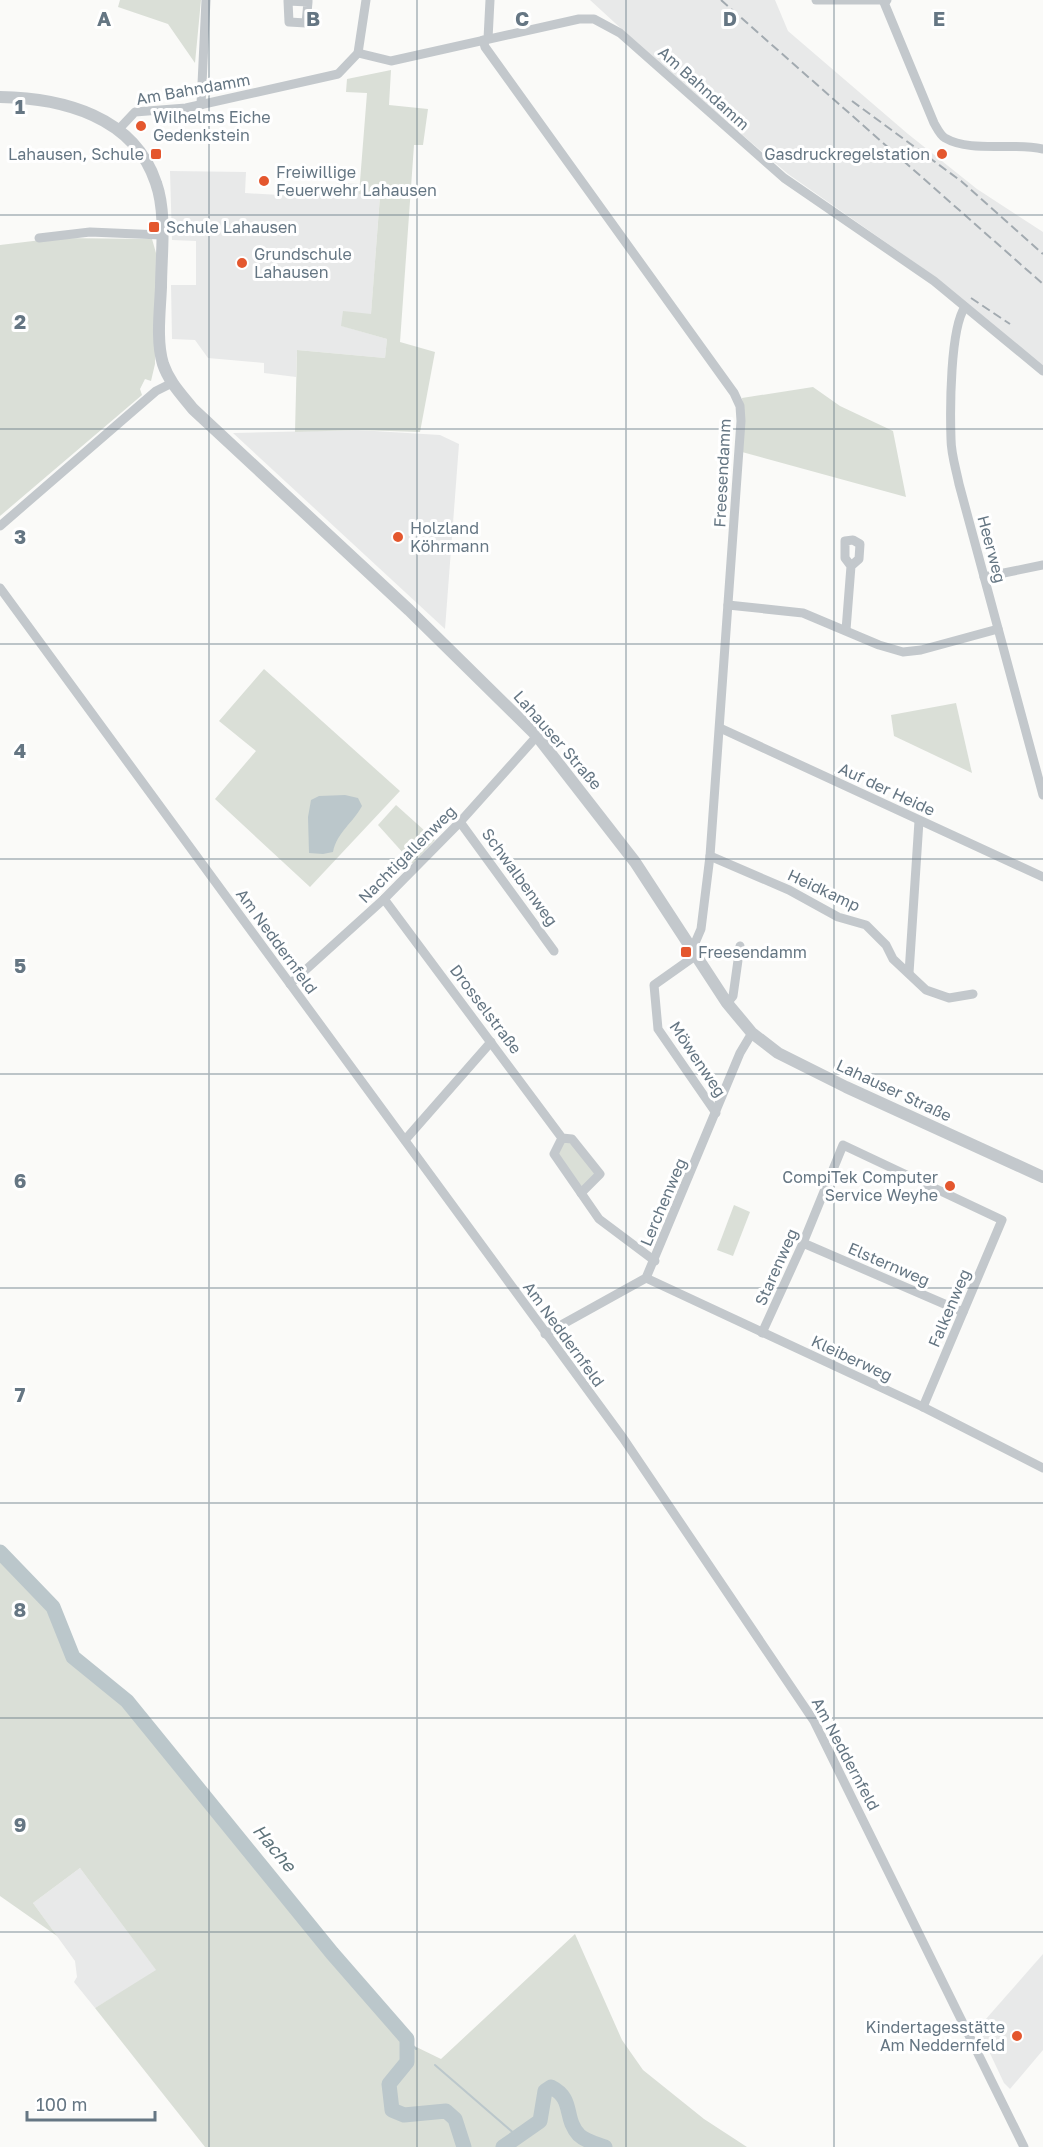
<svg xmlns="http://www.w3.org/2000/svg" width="1043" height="2147" viewBox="0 0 1043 2147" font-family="'Golos Text',sans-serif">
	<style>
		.built { fill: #e8e9e9 }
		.green { fill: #dadfd7 }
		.water { fill: #bbc7cb }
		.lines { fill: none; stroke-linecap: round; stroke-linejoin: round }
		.stream { stroke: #bbc7cb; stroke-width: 2 }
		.river { stroke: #bbc7cb; stroke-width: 15 }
		.minor { stroke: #c3c8cc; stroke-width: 9 }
		.tertiary { stroke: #c3c8cc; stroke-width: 12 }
		.rail { stroke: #a2aab0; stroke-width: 2; stroke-dasharray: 9 4.5; stroke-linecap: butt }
		.grid { fill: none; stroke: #657683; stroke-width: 1.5; stroke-opacity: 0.55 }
		.poi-dot { fill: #e4572e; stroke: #fff; stroke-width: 2 }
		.labels { text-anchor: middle; stroke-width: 6; stroke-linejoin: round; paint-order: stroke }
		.street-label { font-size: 16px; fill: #657683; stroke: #fff }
		.poi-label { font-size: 16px; fill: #657683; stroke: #fff; text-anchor: start }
		.water-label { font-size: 18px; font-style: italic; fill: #60757c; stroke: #fff }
		.grid-label { font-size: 20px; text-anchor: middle; font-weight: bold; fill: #657683; stroke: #fff; stroke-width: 6; stroke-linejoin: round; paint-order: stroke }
	</style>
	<rect width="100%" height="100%" fill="#fafaf8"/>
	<g class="built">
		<polygon points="590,0 775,0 788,31 908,134 977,189 1043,232 1043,368 934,276 788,174 663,67"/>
		<polygon points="170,171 246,172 245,193 314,197 339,183 360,184 359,194 380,195 371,315 342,326 387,339 385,358 297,350 296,377 264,373 264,363 208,358 195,340 172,339 171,285 196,285 196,241 172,240"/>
		<polygon points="358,430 440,435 459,444 445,629 233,433"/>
		<polygon points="80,1868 157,1971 95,2008 74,1982 77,1977 75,1961 33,1903"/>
		<polygon points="1043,1954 1043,2050 1010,2089 1004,2083 978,2028"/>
	</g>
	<g class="green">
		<polygon points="120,0 201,0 195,63 168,24 118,7"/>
		<polygon points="391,70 389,105 428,109 423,145 414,145 400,342 435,352 420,432 358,430 295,432 297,350 385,358 387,339 341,326 343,311 371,314 380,196 359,194 367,93 346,92 347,79"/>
		<polygon points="58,238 152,239 156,253 155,364 151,381 145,379 140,389 142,395 0,516 0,245"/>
		<polygon points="813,387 840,406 893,431 906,497 742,452 744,416 742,398"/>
		<polygon points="264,669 400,791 310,887 215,799 256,751 219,721"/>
		<polygon points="956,703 972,773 894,736 891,715"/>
		<polygon points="396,805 435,840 413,864 378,825"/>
		<polygon points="563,1139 571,1140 598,1173 581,1190 556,1154"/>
		<polygon points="734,1205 750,1212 733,1256 717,1250"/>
		<polygon points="0,1561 49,1611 68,1659 123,1704 380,2015 404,2041 441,2059 575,1934 622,2040 643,2070 704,2119 747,2147 205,2147 95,2008 156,1970 80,1868 33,1903 57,1936 0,1896"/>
	</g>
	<path class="water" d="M345,795l13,3 4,8c-9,17 -25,26 -29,46l-10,2 -14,-1 -1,-36 3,-17 8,-4z"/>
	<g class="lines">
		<g class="stream">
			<polyline points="407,2039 416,2049"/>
			<polyline points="435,2065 516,2135"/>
		</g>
		<g class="river">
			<polyline points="0,1552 53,1607 73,1657 127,1701 332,1953 407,2039 407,2062 389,2084 392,2110 404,2115 446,2111 455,2119 464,2147"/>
			<path d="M503,2147l37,-26 5,-30 6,-4c24,12 12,31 28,48 6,6 18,9 26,12"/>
		</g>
		<g class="minor">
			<polyline points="816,0 887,0"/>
			<path d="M883,0l51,123c3,5 6,12 11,15 26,15 67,4 98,11"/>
			<polyline points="308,2 288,1 289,22 306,23 308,2 308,0"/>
			<polyline points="488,39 490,0"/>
			<polyline points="483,40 485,47 734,393 740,406 741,421 710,856 701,929 692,950"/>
			<polyline points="358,53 391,61 579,19 594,19 620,33 784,178 934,281 1043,371"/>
			<polyline points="201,105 206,0"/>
			<polyline points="119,129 135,112 186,108 338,74 358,53 366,0"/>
			<polyline points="39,238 90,232 161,235"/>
			<path d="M965,307c-15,21 -15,103 -14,132 0,15 5,30 8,45l84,311"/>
			<polyline points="0,526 156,391 172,383"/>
			<polyline points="984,577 1043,565"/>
			<polyline points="0,588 623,1438 814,1721 1024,2147"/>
			<polyline points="728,605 803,613 879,645 903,652 921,650 998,629"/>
			<polyline points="846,630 851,566 845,558 845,541 853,540 860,544 859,559 851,566"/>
			<polyline points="720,728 1043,877"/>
			<polyline points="460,822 554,951"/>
			<polyline points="710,856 789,890 838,917 866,925 886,945 893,959 926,990 949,998 973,994"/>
			<polyline points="384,899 562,1138 572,1139 600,1174 581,1193 554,1154 562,1138"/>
			<polyline points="695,956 654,985 658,1029 716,1113"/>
			<polyline points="909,973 919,821"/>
			<polyline points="290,984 384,899 460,822 537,736"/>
			<polyline points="727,1003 733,996 740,946"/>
			<polyline points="405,1140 491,1042"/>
			<polyline points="581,1193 599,1219 655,1261"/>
			<polyline points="803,1243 963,1312"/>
			<polyline points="646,1278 923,1407 1043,1468"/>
			<polyline points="762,1333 803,1243 843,1145 1002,1220 923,1407"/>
			<polyline points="545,1334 646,1278 740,1053 752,1033"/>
		</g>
		<path class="tertiary" d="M0,97c62,1 134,19 156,86 11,31 5,71 5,104 -1,24 -5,54 2,77 6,18 19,31 30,45l216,201 128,126 98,126 92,141 25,30 26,20 68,34 197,90"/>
		<g class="rail">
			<polyline points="721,0 1043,284"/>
			<polyline points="852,101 961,181 1043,254"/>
			<polyline points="971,298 1010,324"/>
		</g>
	</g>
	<path class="grid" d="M209,0v2147M417,0v2147M626,0v2147M834,0v2147M0,215h1043M0,429h1043M0,644h1043M0,859h1043M0,1074h1043M0,1288h1043M0,1503h1043M0,1718h1043M0,1932h1043"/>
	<g class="poi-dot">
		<circle cx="141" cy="126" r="6"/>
		<rect x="150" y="148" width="12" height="12" rx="3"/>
		<circle cx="942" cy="154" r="6"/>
		<circle cx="264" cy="181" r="6"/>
		<rect x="148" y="221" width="12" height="12" rx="3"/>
		<circle cx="242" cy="263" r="6"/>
		<circle cx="398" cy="537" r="6"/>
		<rect x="680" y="946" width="12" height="12" rx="3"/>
		<circle cx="950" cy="1186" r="6"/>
		<circle cx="1017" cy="2036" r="6"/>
	</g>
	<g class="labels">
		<g class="street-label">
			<text transform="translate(704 88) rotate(42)" y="6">Am Bahndamm</text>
			<text transform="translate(193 89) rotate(-10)" y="6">Am Bahndamm</text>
			<text transform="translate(722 473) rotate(-87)" y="6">Freesendamm</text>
			<text transform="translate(992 549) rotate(75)" y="6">Heerweg</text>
			<text transform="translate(558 740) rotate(49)" y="6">Lahauser Straße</text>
			<text transform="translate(887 789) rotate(25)" y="6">Auf der Heide</text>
			<text transform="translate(407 854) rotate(-45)" y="6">Nachtigallenweg</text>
			<text transform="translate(520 877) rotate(54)" y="6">Schwalbenweg</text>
			<text transform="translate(824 890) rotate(25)" y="6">Heidkamp</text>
			<text transform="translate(277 941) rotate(54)" y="6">Am Neddernfeld</text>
			<text transform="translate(486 1009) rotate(53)" y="6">Drosselstraße</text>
			<text transform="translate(698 1059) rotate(56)" y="6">Möwenweg</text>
			<text transform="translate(894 1090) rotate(25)" y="6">Lahauser Straße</text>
			<text transform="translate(663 1202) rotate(-67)" y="6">Lerchenweg</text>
			<text transform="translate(889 1264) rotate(23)" y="6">Elsternweg</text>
			<text transform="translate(776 1267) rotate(-66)" y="6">Starenweg</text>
			<text transform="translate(949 1308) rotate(-67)" y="6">Falkenweg</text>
			<text transform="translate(564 1334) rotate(54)" y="6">Am Neddernfeld</text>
			<text transform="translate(852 1358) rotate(25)" y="6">Kleiberweg</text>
			<text transform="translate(846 1754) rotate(62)" y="6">Am Neddernfeld</text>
		</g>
		<g class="poi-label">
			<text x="153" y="123">Wilhelms Eiche<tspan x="153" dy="18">Gedenkstein</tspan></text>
			<text x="144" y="160" text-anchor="end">Lahausen, Schule</text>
			<text x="930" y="160" text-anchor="end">Gasdruckregelstation</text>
			<text x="276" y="178">Freiwillige<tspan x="276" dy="18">Feuerwehr Lahausen</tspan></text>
			<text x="166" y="233">Schule Lahausen</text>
			<text x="254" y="260">Grundschule<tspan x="254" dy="18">Lahausen</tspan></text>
			<text x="410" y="534">Holzland<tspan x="410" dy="18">Köhrmann</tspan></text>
			<text x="698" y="958">Freesendamm</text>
			<text x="938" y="1183" text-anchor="end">CompiTek Computer<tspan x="938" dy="18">Service Weyhe</tspan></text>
			<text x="1005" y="2033" text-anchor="end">Kindertagesstätte<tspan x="1005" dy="18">Am Neddernfeld</tspan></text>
		</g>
		<g class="water-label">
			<text transform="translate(274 1848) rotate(50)" y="6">Hache</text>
		</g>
	</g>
	<g class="grid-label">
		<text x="104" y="26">A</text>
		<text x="313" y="26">B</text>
		<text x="522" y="26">C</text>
		<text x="730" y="26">D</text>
		<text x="939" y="26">E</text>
		<text x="20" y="114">1</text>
		<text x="20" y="329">2</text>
		<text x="20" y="544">3</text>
		<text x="20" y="758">4</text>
		<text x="20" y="973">5</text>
		<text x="20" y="1188">6</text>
		<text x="20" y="1402">7</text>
		<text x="20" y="1617">8</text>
		<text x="20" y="1832">9</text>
	</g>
	<path d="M27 2111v9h128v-9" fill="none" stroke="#657683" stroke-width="3"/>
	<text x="36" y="2111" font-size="18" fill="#657683" stroke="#ffffff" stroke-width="4.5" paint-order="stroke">100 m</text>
</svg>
